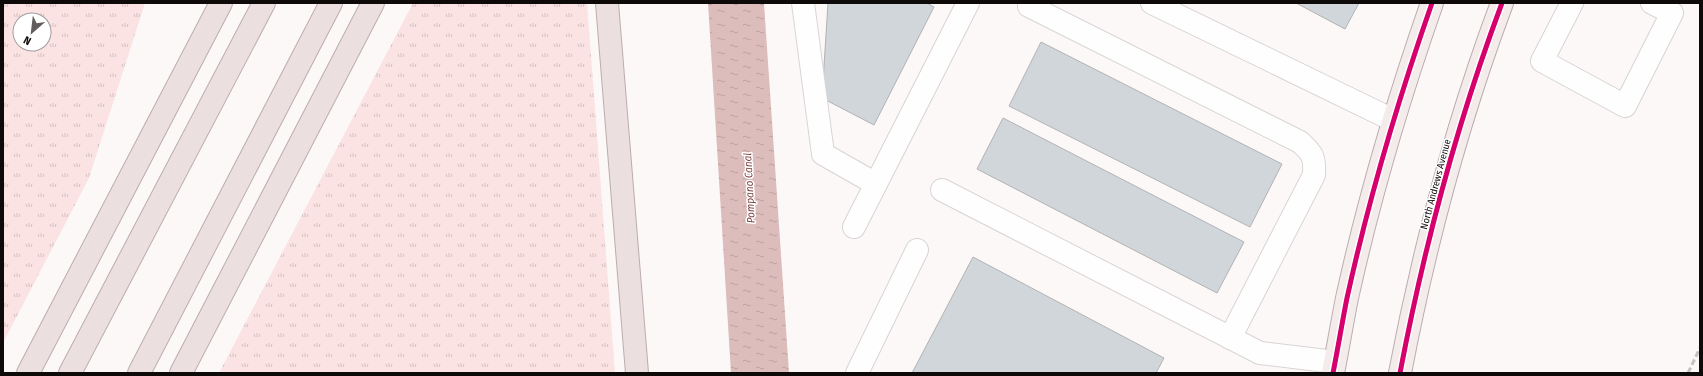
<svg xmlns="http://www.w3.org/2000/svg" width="1703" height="376" viewBox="0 0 1703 376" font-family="'Fira Sans Condensed',sans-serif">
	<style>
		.grass { fill: url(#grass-tufts); fill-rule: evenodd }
		.water { fill: url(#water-ripples) }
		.building { fill: #d0d6da; stroke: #b2b2b3 }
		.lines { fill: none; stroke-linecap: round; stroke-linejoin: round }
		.minor-casing { stroke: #d9d4d4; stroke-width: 24 }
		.major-casing { stroke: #bcadad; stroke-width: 24 }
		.highway-casing { stroke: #bcadad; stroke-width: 24 }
		.minor { stroke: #fffefe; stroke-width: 22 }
		.major { stroke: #f4ebeb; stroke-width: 22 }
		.highway { stroke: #ecdfdf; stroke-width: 22 }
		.rail { stroke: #c3c2c2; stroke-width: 3; stroke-dasharray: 6 3; stroke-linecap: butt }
		.cycleway-casing { stroke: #fff; stroke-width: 8 }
		.cycleway { stroke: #d6006c; stroke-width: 5 }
		.labels { text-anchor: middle; stroke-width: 3; stroke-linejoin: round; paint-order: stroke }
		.street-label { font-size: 10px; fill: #0f0a0a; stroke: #fff }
		.water-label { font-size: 11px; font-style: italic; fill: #7d4343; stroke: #fff }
	</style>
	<defs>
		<pattern id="grass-tufts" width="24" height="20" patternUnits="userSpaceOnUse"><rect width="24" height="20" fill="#fae3e2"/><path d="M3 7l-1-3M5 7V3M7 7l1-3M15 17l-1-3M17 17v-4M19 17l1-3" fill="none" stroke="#d5c1c1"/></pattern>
		<pattern id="water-ripples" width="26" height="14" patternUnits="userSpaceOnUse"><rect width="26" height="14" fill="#dcbdbc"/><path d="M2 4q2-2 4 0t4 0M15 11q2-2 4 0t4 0" fill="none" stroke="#bca1a0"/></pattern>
	</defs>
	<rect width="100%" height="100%" fill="#fdf8f8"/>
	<g class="grass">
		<path d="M3,3h142l-56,175 -86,165zM20,20h24v24h-24z"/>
		<polygon points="413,3 587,3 615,373 219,373"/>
	</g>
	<polygon class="water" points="708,3 764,3 789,373 731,373"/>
	<g class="building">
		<polygon points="828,3 927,3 934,7 874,125 822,98"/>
		<polygon points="1296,3 1359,3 1345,29"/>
		<polygon points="1041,42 1282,164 1250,227 1009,106"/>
		<polygon points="1003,118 1244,242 1217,293 977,169"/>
		<polygon points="973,257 1164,358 1156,373 912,373"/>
	</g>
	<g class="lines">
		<defs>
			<g id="minor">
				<polyline points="803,3 823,154 876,184"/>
				<polyline points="1152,3 1393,120"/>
				<polyline points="1572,3 1542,61 1625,106 1672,13 1652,3"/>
				<path d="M1029,6l271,136c13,12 15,15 14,33l-84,163"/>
				<polyline points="942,190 1260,353 1335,362"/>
				<polyline points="854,227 968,3"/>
				<polyline points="857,373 917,250"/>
			</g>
			<g id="major">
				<path d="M1333,373c5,-25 9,-50 14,-75 22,-100 51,-198 85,-295"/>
				<path d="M1400,373c24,-126 57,-250 102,-370"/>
			</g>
			<g id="highway">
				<polyline points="607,3 637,373"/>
				<polyline points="28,373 221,3"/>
				<polyline points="70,373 264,3"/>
				<polyline points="139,373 331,3"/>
				<polyline points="181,373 373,3"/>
			</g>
		</defs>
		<use href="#minor" class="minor-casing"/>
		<use href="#major" class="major-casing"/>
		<use href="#highway" class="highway-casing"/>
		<use href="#minor" class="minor"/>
		<use href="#major" class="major"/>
		<use href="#highway" class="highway"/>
		<polyline class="rail" points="1688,373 1700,348"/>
		<defs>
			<g id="cycleway">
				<path d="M1333,373c5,-25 9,-50 14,-75 22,-100 51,-198 85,-295"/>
				<path d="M1400,373c24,-126 57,-250 102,-370"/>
			</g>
		</defs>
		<use href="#cycleway" class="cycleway-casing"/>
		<use href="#cycleway" class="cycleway"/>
	</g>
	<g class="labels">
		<g class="street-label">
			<text transform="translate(1435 184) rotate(-75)" y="4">North Andrews Avenue</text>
		</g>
		<g class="water-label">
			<text transform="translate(749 188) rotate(-93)" y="4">Pompano Canal</text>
		</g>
	</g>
	<rect width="1703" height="376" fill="none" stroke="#0f0a0a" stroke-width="8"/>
	<g transform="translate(32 32) rotate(208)"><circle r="19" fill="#ffffff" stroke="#9f9d9d"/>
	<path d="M0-3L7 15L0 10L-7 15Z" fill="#625d5d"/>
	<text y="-6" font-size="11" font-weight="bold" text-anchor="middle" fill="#0f0a0a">N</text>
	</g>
</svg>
